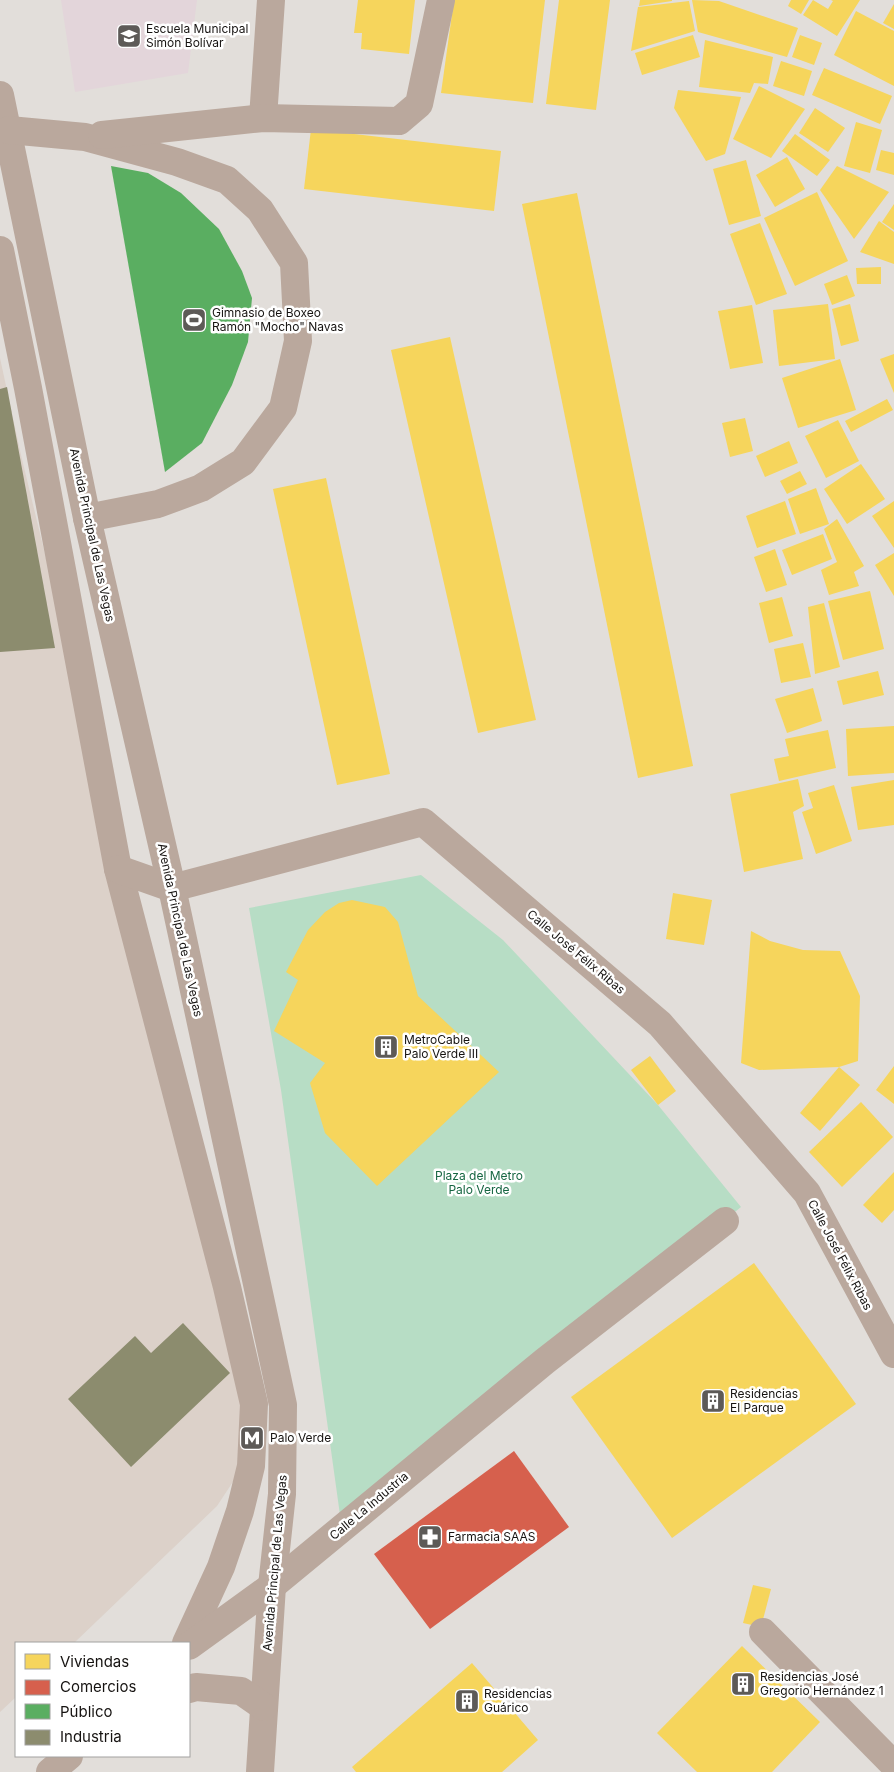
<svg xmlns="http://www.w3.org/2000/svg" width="894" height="1772" viewBox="0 0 894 1772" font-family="Inter,sans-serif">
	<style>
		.built { fill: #dcd1c9 }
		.education { fill: #e3d5da }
		.green { fill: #b7ddc5 }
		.homes { fill: #f6d55c }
		.shops { fill: #d6604d }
		.public { fill: #5aae61 }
		.industry { fill: #8c8c6e }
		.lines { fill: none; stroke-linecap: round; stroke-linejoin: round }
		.minor { stroke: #baa89d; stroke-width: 28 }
		.labels { text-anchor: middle; stroke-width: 5; stroke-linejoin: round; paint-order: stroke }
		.poi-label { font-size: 12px; fill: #161311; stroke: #fff; text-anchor: start }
		.street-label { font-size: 12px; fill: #161311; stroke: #fff }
		.park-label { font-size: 12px; fill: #166642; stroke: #fff }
	</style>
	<rect width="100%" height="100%" fill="#e2deda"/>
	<polygon class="built" points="0,358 21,455 182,1121 251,1366 244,1465 217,1506 74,1643 16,1643 16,1697 0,1712"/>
	<polygon class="education" points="61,0 197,0 188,73 75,92"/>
	<polygon class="green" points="421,875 503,940 658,1105 741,1207 504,1399 340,1515 281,1090 249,908"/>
	<g class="homes">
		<polygon points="358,0 415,0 409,54 361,49 362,33 354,33"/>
		<polygon points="454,0 545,0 533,103 441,93"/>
		<polygon points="559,0 610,0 596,110 546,104"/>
		<polygon points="640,0 672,0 672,1 639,6"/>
		<polygon points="692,0 719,1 798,28 787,57 698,32"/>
		<polygon points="791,0 809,0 801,14 788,6"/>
		<polygon points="813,0 828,9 833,1 831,0 860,0 837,36 803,15"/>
		<polygon points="689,1 695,31 631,51 638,7"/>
		<polygon points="894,4 894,29 883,23"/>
		<polygon points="856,11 894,31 894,86 834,55"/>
		<polygon points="693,35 700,57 642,75 635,53"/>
		<polygon points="800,35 822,43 814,65 792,57"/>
		<polygon points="705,40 773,57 768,84 754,83 750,93 699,87"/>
		<polygon points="781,61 812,71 804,96 773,86"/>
		<polygon points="824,68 892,96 880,124 812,95"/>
		<polygon points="759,86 805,109 771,158 733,139"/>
		<polygon points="678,90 741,97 725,154 706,161 674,108"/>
		<polygon points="815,108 845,128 828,152 799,133"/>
		<polygon points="856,122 882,130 870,173 844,166"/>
		<polygon points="311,129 501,151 494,211 304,189"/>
		<polygon points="795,134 830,160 817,176 782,151"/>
		<polygon points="881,150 894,153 894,175 876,170"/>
		<polygon points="787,157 805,189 775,207 756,175"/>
		<polygon points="746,160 761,216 729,225 713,169"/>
		<polygon points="837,166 889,192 854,239 820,190"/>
		<polygon points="817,192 848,261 795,286 764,218"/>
		<polygon points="577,193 693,766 638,778 522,204"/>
		<polygon points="894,204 894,230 882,222"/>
		<polygon points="879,221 894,232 894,264 860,252"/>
		<polygon points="760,223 787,294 756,305 730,234"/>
		<polygon points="881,267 881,284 857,284 856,268"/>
		<polygon points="847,275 855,296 832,305 824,284"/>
		<polygon points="828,304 835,359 779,366 773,310"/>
		<polygon points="850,304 859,341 841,346 832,309"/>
		<polygon points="752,305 763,363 730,369 718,311"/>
		<polygon points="450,337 536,720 478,733 391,350"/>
		<polygon points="894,354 894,393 880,359"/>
		<polygon points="840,359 856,410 798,428 782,378"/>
		<polygon points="887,399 893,410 851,432 845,421"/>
		<polygon points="745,418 753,451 730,457 722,423"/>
		<polygon points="838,420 859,461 826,478 805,436"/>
		<polygon points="789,441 798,463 765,477 756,456"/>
		<polygon points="861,464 885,499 847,524 824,489"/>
		<polygon points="800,471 807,484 787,494 780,481"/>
		<polygon points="326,478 390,774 337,785 273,489"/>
		<polygon points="816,488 829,524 800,534 788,499"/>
		<polygon points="785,501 796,534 757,548 746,516"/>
		<polygon points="894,501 894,548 872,516"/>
		<polygon points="837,519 864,566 854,572 859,586 829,595 821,570 837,562 824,529"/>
		<polygon points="823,534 832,559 792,575 782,550"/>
		<polygon points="775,549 787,585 766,592 754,557"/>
		<polygon points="894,553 894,596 875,565"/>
		<polygon points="870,591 884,649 843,660 828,601"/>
		<polygon points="782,597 793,636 769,643 759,603"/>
		<polygon points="824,603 840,667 815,674 808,607"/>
		<polygon points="803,643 811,677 781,683 774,649"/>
		<polygon points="878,671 884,695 843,705 837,681"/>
		<polygon points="813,688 822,721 787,733 775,699"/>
		<polygon points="894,726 894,773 848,776 846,729"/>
		<polygon points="828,730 836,768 779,781 774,759 789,756 785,739"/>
		<polygon points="798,779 804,806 793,812 803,859 744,872 730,794"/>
		<polygon points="894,780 894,825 858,830 851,787"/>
		<polygon points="834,785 852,841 816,854 802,812 813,808 808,793"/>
		<polygon points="673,893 712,900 704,945 666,939"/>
		<polygon points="352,900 385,907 398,922 418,996 499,1072 377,1186 325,1133 310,1083 325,1063 274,1031 298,980 286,972 308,930 325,912 339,903"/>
		<polygon points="751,931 770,941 803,950 840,951 860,996 858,1061 839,1067 759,1070 741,1063"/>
		<polygon points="650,1056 676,1091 658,1105 631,1070"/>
		<polygon points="894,1066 894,1104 876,1090"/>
		<polygon points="839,1067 860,1085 820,1131 800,1113"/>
		<polygon points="861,1102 893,1137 842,1187 809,1152"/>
		<polygon points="894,1172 894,1210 882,1223 863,1205"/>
		<polygon points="754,1263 856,1404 672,1538 571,1397"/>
		<polygon points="753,1585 771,1589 761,1627 743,1623"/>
		<polygon points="742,1646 820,1722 772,1772 697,1772 657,1733"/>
		<polygon points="472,1663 538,1740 502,1772 356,1772 352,1767"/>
	</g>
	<polygon class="shops" points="514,1451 569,1527 430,1629 374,1554"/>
	<polygon class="public" points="111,166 148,173 181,193 219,229 242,271 252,298 248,342 232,385 202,443 165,472"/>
	<g class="industry">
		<polygon points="7,387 55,648 0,652 0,389"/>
		<polygon points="183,1323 230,1373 131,1467 68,1399 135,1336 151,1353"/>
	</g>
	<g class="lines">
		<g class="minor">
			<polyline points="0,95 87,518 172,888 283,1405 282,1494 272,1586 260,1772"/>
			<polyline points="263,118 271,0"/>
			<polyline points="9,130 85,137 177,162 227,180 260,210 294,263 298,341 283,408 243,462 201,488 158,504 87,518"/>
			<polyline points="102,135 263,118 399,121 419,104 441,0"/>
			<polyline points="0,250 28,388 118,869 227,1287 254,1404 251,1466 240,1511 221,1567 186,1643"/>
			<polyline points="118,869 172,888 423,822 660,1024 807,1193 894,1354"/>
			<polyline points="763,1632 894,1765"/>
			<polyline points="189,1646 272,1586 545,1361 725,1221"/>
			<polyline points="189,1689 196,1687 241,1691 264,1707"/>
			<polyline points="50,1772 69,1756"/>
		</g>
	</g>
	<defs>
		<symbol id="school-square" viewBox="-11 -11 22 22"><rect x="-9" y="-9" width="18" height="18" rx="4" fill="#5d5a57" stroke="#fff"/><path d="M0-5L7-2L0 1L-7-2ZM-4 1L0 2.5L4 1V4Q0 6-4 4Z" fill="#fff"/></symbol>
		<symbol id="stadium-square" viewBox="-11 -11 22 22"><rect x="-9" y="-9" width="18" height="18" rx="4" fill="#5d5a57" stroke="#fff"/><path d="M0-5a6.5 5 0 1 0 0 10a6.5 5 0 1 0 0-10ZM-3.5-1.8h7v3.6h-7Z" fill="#fff"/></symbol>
		<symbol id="building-square" viewBox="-11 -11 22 22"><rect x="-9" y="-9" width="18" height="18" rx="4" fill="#5d5a57" stroke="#fff"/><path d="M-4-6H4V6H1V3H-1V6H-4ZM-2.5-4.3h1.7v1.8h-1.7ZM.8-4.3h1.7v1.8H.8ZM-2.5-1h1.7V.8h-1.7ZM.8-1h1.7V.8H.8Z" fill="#fff"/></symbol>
		<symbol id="metro-square" viewBox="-11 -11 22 22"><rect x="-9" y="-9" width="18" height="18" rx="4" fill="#5d5a57" stroke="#fff"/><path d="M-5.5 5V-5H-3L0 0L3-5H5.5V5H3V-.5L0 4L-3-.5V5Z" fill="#fff"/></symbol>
		<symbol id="pharmacy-square" viewBox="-11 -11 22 22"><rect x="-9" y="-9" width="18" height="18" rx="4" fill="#5d5a57" stroke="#fff"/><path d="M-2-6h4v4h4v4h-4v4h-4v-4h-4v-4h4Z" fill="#fff"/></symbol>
	</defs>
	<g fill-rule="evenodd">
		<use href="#school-square" x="115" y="22" width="28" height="28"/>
		<use href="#stadium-square" x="180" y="306" width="28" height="28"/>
		<use href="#building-square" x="372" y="1033" width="28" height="28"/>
		<use href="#building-square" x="699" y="1387" width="28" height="28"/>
		<use href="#metro-square" x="238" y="1424" width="28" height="28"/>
		<use href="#pharmacy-square" x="416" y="1523" width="28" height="28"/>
		<use href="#building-square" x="729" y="1670" width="28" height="28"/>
		<use href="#building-square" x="453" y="1687" width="28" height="28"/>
	</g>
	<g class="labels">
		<g class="poi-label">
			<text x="146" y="33">Escuela Municipal<tspan x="146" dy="14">Simón Bolívar</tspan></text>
			<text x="212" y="317">Gimnasio de Boxeo<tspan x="212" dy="14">Ramón "Mocho" Navas</tspan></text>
			<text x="404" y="1044">MetroCable<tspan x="404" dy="14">Palo Verde III</tspan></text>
			<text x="730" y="1398">Residencias<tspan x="730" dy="14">El Parque</tspan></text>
			<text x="270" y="1442">Palo Verde</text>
			<text x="448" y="1541">Farmacia SAAS</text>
			<text x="760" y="1681">Residencias José<tspan x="760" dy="14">Gregorio Hernández 1</tspan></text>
			<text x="484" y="1698">Residencias<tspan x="484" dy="14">Guárico</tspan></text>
		</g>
		<g class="street-label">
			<text transform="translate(92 535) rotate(78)" y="4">Avenida Principal de Las Vegas</text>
			<text transform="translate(180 930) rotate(78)" y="4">Avenida Principal de Las Vegas</text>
			<text transform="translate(576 952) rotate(40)" y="4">Calle José Félix Ribas</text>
			<text transform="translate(840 1255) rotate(62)" y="4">Calle José Félix Ribas</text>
			<text transform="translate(369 1506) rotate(-40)" y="4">Calle La Industria</text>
			<text transform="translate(275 1563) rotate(-85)" y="4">Avenida Principal de Las Vegas</text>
		</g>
		<g class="park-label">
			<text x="479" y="1180">Plaza del Metro<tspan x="479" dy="14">Palo Verde</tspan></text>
		</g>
	</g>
	<rect x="15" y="1642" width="175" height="115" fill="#ffffff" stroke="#a2a1a0"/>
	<rect x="25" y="1654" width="25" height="15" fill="#f6d55c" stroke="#a2a1a0"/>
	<text x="60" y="1667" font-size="15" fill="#161311">Viviendas</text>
	<rect x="25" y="1680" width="25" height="15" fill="#d6604d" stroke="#a2a1a0"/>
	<text x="60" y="1692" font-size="15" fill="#161311">Comercios</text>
	<rect x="25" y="1704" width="25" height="15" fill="#5aae61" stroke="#a2a1a0"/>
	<text x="60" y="1717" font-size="15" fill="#161311">Público</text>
	<rect x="25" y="1730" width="25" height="15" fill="#8c8c6e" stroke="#a2a1a0"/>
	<text x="60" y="1742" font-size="15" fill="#161311">Industria</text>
</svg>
